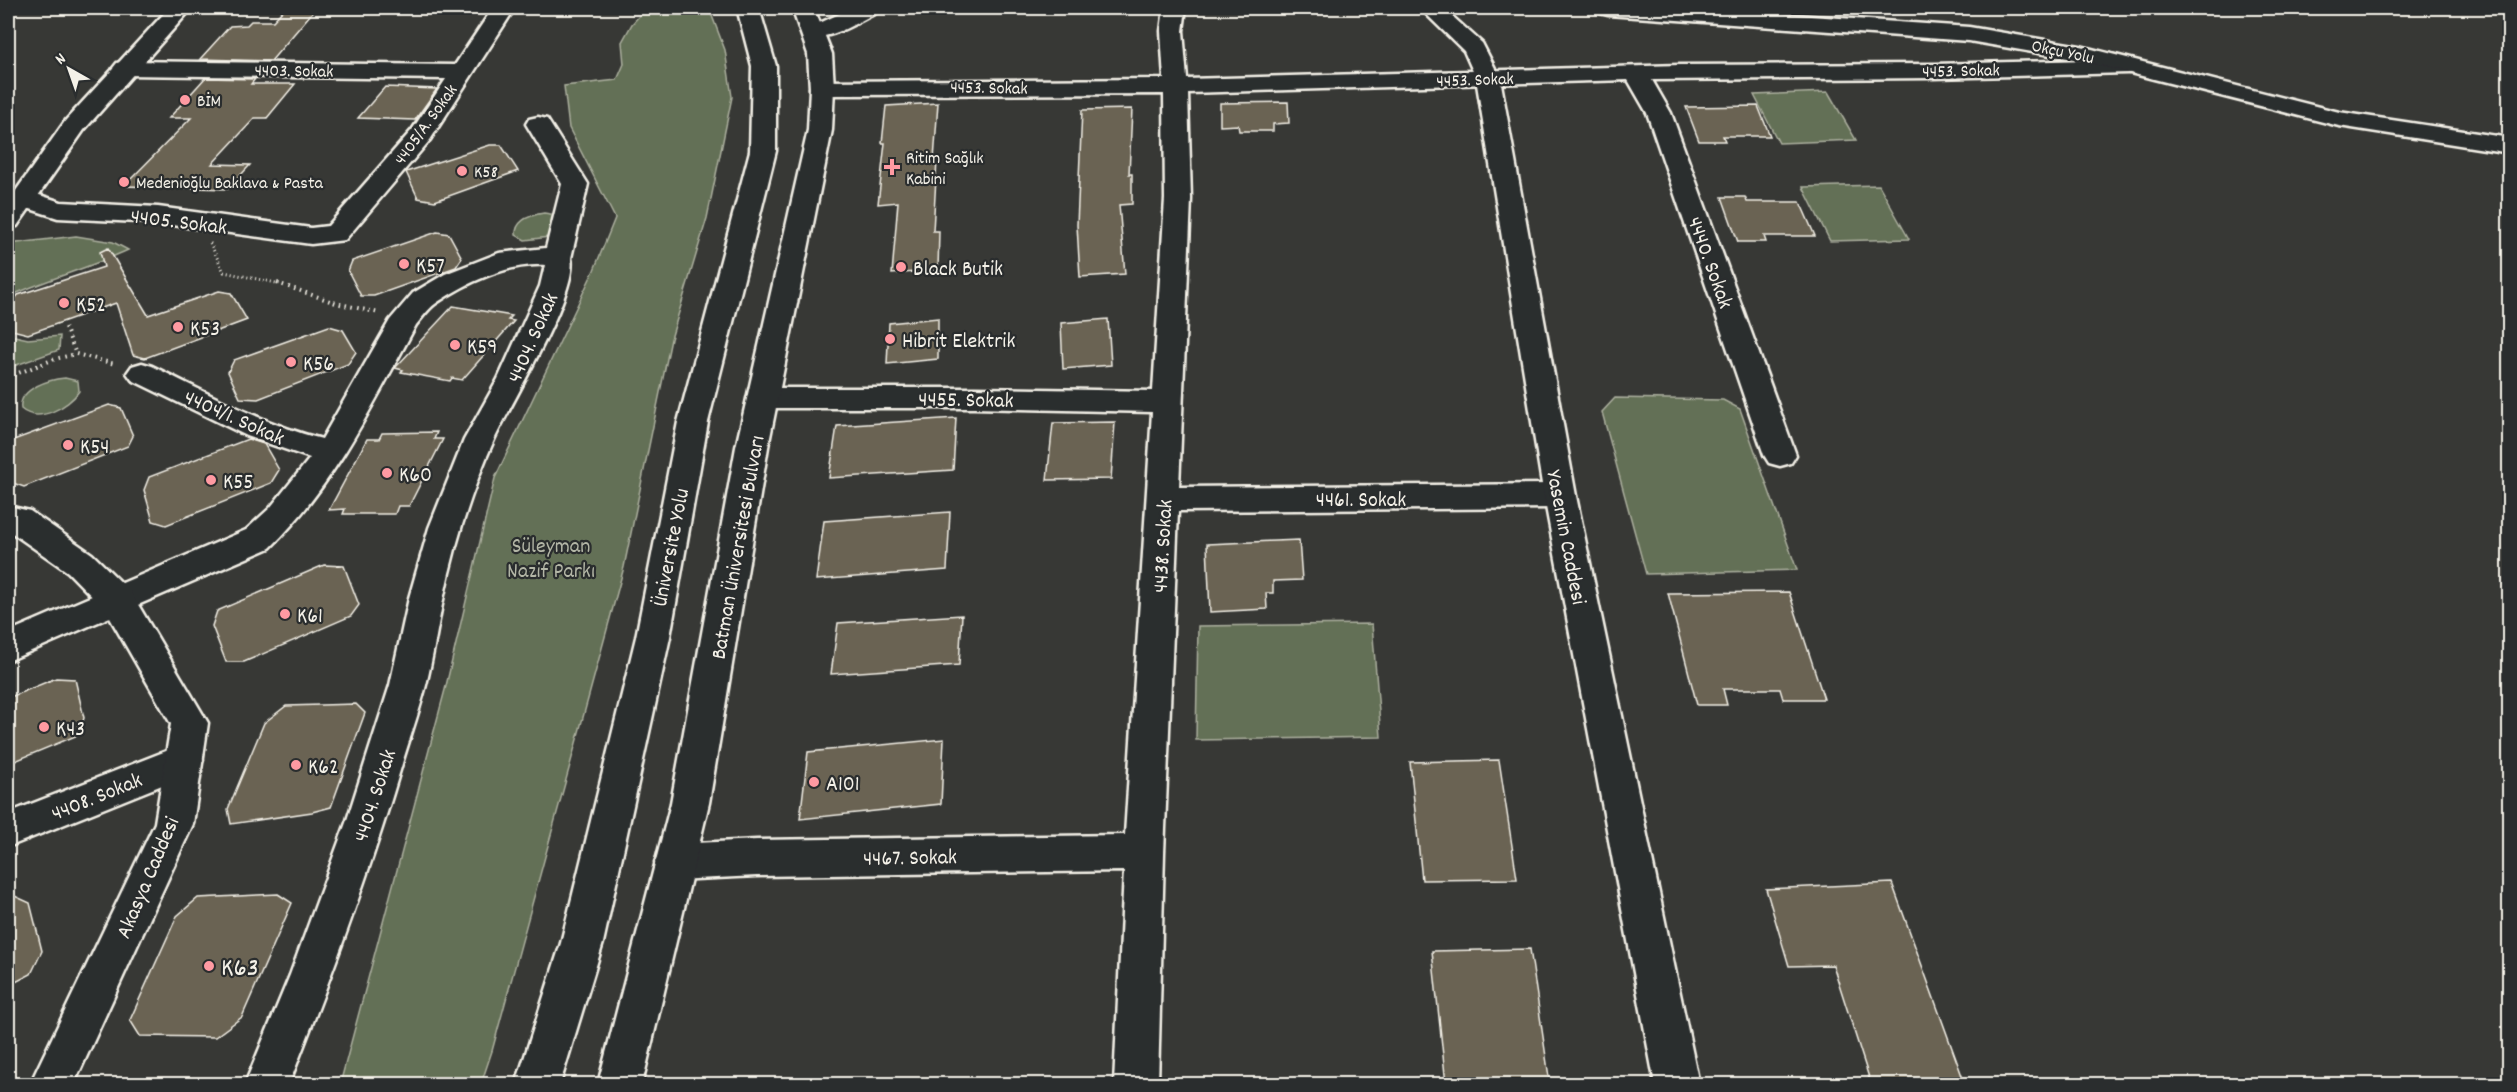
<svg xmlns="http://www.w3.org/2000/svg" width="2517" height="1092" viewBox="0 0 2517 1092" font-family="Dekko,sans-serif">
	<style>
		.green { fill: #646f56; stroke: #acb09f; stroke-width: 1.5 }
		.building { fill: #6b6353; stroke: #f4f1e8; stroke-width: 1.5 }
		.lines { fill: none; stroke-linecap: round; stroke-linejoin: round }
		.street-casing { stroke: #f4f1e8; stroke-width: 5 }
		.secondary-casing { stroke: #f4f1e8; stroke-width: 5 }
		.path-far1 { stroke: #f4f1e8; stroke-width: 3; stroke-dasharray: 1 3; stroke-linecap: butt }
		.path { stroke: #f4f1e8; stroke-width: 4; stroke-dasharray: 1.5 4.5; stroke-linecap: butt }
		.street { fill: #2a2d2e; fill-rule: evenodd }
		.secondary { fill: #2a2d2e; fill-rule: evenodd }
		.poi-dot { fill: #ff9aa2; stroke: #2a2d2e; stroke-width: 2 }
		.labels { text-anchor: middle; stroke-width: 4.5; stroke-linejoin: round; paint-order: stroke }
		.far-street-label { font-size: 18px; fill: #f4f1e8; stroke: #2a2d2e }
		.far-poi-label { font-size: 18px; fill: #f4f1e8; stroke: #2a2d2e; text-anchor: start }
		.street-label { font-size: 22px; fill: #f4f1e8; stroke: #2a2d2e }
		.poi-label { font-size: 22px; fill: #f4f1e8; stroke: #2a2d2e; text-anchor: start }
		.park-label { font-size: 22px; fill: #b3b6a6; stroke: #2a2d2e }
		.near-poi-label { font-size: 27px; fill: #f4f1e8; stroke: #2a2d2e; text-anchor: start }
	</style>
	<rect width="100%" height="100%" fill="#373835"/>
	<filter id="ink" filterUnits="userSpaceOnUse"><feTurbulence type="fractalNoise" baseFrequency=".0167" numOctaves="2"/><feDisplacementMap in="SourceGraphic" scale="12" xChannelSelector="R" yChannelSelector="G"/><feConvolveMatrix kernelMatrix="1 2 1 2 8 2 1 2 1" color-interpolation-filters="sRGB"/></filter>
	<g filter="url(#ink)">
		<g class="green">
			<polygon points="646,8 709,8 725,50 732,97 707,218 671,339 624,567 492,1051 481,1084 340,1084 446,686 495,478 594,270 615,218 569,128 564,86 617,80 624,64 622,42 632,24"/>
			<polygon points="1828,92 1856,140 1779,143 1754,95"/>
			<polygon points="1879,185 1909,239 1830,241 1803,187"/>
			<path d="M544,213l13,2 -8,22 -24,3 -9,-5c-1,-15 15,-20 28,-22z"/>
			<path d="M76,236l37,6 15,8c-39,18 -81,29 -120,47l1,-53z"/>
			<polygon points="8,330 10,335 28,339 60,336 59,350 8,368"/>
			<path d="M57,379l8,-1 13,3 1,10c-10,16 -41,33 -58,18 -3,-18 22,-27 36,-30z"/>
			<polygon points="1615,398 1723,400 1740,409 1797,570 1646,574 1602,412"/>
			<polygon points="1372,624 1381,737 1196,740 1198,626"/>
		</g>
		<g class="building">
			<polygon points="285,8 316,8 271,61 200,59 230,26 247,25 251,21 273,21"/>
			<polygon points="205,78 255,79 251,84 295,84 267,118 255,118 212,164 250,165 228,189 124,186 191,118 169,118"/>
			<polygon points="385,87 437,89 415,120 358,118"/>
			<polygon points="1288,102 1289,123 1273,124 1273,131 1239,131 1238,125 1220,126 1220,103"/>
			<polygon points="938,103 934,160 937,160 933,231 939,231 938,270 892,274 898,202 878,204 885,143 882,143 886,106"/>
			<polygon points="1758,106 1770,136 1723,136 1725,141 1699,141 1686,107"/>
			<polygon points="1132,109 1129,174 1132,174 1132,204 1119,205 1125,274 1080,277 1077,225 1082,110"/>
			<polygon points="490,145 501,145 518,171 435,201 418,198 406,172"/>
			<polygon points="1722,197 1745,197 1747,202 1800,202 1815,236 1764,236 1766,242 1738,242"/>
			<polygon points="437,232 449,234 462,258 456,267 374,296 361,296 348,271 352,261"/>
			<polygon points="108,248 148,315 219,291 231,293 247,320 145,358 133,355 116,303 28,334 8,329 8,308 18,295 104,267 100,252"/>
			<polygon points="453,306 512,316 508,320 514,321 462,380 452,378 450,381 401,372 403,370 395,368"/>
			<polygon points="938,318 938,359 887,364 889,323"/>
			<polygon points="1108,319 1111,365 1063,369 1061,323"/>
			<polygon points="329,326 343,330 356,352 348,364 258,399 240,398 228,372 234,360"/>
			<polygon points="109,405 121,408 133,436 128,446 24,487 10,482 8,470 8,442"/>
			<polygon points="956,418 953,470 829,478 837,426"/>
			<polygon points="1115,422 1111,479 1047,480 1053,423"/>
			<polygon points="437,432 434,439 443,439 409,506 398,506 395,514 343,514 345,509 329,510 367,439 379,439 382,433"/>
			<polygon points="248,439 264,444 279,470 271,483 166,525 153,521 144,490 149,477"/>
			<polygon points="950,512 947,570 816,580 824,521"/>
			<polygon points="1299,540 1302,580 1273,581 1273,593 1266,593 1267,609 1210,612 1207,544"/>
			<polygon points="324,565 344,566 359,605 351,616 244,662 226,662 212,626 217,611"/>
			<polygon points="1789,592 1824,699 1783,699 1780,689 1723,689 1727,705 1697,705 1668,593"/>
			<polygon points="962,615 959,665 831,674 838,623"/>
			<polygon points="56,678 75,679 84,718 78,735 8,764 8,698"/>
			<polygon points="356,704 365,713 331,807 312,812 231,824 228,809 264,723 286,706"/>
			<polygon points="944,739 941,804 800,819 808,752"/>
			<polygon points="1499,760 1517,879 1422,880 1410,762"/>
			<polygon points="1892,883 1965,1084 1871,1084 1833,965 1789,966 1766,889"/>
			<polygon points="8,893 30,903 42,951 31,974 8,986"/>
			<polygon points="278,894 292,903 242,1017 215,1037 140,1036 130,1020 177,916 198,898"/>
			<polygon points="1530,949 1550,1084 1446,1084 1432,951"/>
		</g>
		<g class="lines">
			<defs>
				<g id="street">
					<polygon points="493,8 515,8 430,140 345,240 311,244 158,223 58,218 15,204 11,198 15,192 24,190 61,202 158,207 311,228 328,226 412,130 446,79 125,75 117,73 113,68 117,63 125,61 455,65"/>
					<path d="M852,8h27l-3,5c-22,11 -48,29 -73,23l-3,-5 3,-5 19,-4z"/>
					<polygon points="1164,8 1186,8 1183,31 1187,79 1680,65 1934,64 2128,59 2136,61 2140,66 2136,71 2128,73 1934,78 1652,80 1671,113 1796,455 1791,463 1780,466 1769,463 1764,455 1647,113 1628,80 1188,93 1191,199 1179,487 1560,484 1571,488 1576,496 1571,504 1560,508 1178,511 1164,853 1158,1084 1114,1084 1124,871 757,876 675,880 661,875 655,862 661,849 675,844 757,840 1125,835 1152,412 974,408 763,408 752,405 748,398 752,391 763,388 974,388 1153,391 1165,199 1164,94 822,95 814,93 810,88 814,83 822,81 1164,79 1161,31"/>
					<path d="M538,117l9,2 41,65 -17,74c8,33 -61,147 -77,182 -23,51 -40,106 -51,160 -6,28 -10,57 -17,85 -7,27 -17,55 -25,82 -32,108 -71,213 -112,317h-44l45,-109 57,-155 43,-135 19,-87 20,-70 35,-88 34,-61 42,-93 5,-21c-37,-2 -80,18 -110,39 -7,5 -13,14 -19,21 -43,79 -81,159 -146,223l-262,113v-29l238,-102 24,-22 40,-50 -63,-22 -115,-56 -5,-7 5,-7 10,-3 10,3c55,27 111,58 170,73l68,-119 23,-27 32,-19 54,-21 47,-5 16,-64 -36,-60 3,-5z"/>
					<polygon points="184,744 197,749 203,760 197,771 8,847 8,813"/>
				</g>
				<g id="secondary">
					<polygon points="169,8 192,8 84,130 17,226 8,228 8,202 66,120"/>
					<polygon points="737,8 759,8 776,66 776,151 708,422 670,637 603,943 560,1084 516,1084 561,943 636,637 678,422 750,151 752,66"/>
					<polygon points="792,8 814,8 832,54 834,88 832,130 768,447 709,803 642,1084 598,1084 671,803 736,447 808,130 810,88 808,54"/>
					<polygon points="1420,8 1443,8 1482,43 1500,78 1576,496 1699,1084 1655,1084 1544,496 1476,78 1464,51"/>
					<polygon points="1597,8 1694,8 1969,27 2080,46 2339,112 2510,138 2510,153 2339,126 2079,60 1969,41 1608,15 1600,13"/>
					<polygon points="8,506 30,511 92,554 130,591 208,723 193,824 74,1084 30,1084 155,823 171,724 106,611 68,572 8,530"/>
				</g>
			</defs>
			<use href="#street" class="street-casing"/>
			<use href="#secondary" class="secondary-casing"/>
			<polyline class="path-far1" points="210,243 224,272 281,284"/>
			<g class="path">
				<polyline points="277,283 336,303 379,313"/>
				<polyline points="65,327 76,354"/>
				<polyline points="8,377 55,359 76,354 115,364"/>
			</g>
			<use href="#street" class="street"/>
			<use href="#secondary" class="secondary"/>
		</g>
	</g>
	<g class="poi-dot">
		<circle cx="185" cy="100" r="6"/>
		<path d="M889 158h6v6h6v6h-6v6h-6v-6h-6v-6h6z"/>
		<circle cx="462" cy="171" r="6"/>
		<circle cx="124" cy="182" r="6"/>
		<circle cx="404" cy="264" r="6"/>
		<circle cx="901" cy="267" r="6"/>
		<circle cx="64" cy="303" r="6"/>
		<circle cx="178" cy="327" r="6"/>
		<circle cx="890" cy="339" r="6"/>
		<circle cx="455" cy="345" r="6"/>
		<circle cx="291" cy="362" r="6"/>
		<circle cx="68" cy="445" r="6"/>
		<circle cx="387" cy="473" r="6"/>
		<circle cx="211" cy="480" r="6"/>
		<circle cx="285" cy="614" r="6"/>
		<circle cx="44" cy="727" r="6"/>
		<circle cx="296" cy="765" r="6"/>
		<circle cx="814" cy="782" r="6"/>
		<circle cx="209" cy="966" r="6"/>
	</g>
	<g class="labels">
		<g class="far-street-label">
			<text transform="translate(2063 51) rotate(12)" y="6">Okçu Yolu</text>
			<text transform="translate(294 70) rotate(1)" y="6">4403. Sokak</text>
			<text transform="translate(1961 70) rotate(-1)" y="6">4453. Sokak</text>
			<text transform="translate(1475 79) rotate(-2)" y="6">4453. Sokak</text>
			<text transform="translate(989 87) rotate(1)" y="6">4453. Sokak</text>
			<text transform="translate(425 124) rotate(-54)" y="6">4405/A. Sokak</text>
		</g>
		<g class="far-poi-label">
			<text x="197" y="106">BİM</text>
			<text x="906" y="163">Ritim Sağlık<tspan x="906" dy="21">Kabini</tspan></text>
			<text x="474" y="177">K58</text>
			<text x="136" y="188">Medenioğlu Baklava &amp; Pasta</text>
		</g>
		<g class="street-label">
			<text transform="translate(179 220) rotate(7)" y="8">4405. Sokak</text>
			<text transform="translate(1712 262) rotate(70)" y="8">4440. Sokak</text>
			<text transform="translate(531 337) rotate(-66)" y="8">4404. Sokak</text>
			<text transform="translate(966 398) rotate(1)" y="8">4455. Sokak</text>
			<text transform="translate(235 416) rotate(24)" y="8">4404/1. Sokak</text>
			<text x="1361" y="506">4461. Sokak</text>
			<text transform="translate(1568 537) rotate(79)" y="8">Yasemin Caddesi</text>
			<text transform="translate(1161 546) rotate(-87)" y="8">4438. Sokak</text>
			<text transform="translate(669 547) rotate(-79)" y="8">Üniversite Yolu</text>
			<text transform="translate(736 547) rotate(-80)" y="8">Batman Üniversitesi Bulvarı</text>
			<text transform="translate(96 795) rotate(-22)" y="8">4408. Sokak</text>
			<text transform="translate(373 795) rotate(-72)" y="8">4404. Sokak</text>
			<text transform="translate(910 856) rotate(-1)" y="8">4467. Sokak</text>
			<text transform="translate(146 877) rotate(-67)" y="8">Akasya Caddesi</text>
		</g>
		<g class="poi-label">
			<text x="416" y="272">K57</text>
			<text x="913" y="275">Black Butik</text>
			<text x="76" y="311">K52</text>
			<text x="190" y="335">K53</text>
			<text x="902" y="347">Hibrit Elektrik</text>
			<text x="467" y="353">K59</text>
			<text x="303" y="370">K56</text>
			<text x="80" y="453">K54</text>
			<text x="399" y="481">K60</text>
			<text x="223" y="488">K55</text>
			<text x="297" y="622">K61</text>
			<text x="56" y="735">K43</text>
			<text x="308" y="773">K62</text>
			<text x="826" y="790">A101</text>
		</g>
		<g class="park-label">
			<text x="551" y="552">Süleyman<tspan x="551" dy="25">Nazif Parkı</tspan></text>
		</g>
		<g class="near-poi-label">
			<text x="221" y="975">K63</text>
		</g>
	</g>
	<rect width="2517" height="1092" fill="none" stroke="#2a2d2e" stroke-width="30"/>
	<rect x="15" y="15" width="2487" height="1062" fill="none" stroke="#f4f1e8" stroke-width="2" filter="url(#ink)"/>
	<g transform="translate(69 69) rotate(320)" stroke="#2a2d2e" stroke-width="4.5" paint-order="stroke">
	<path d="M0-4.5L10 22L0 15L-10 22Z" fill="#f4f1e8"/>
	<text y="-9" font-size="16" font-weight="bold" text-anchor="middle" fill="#f4f1e8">N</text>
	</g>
</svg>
